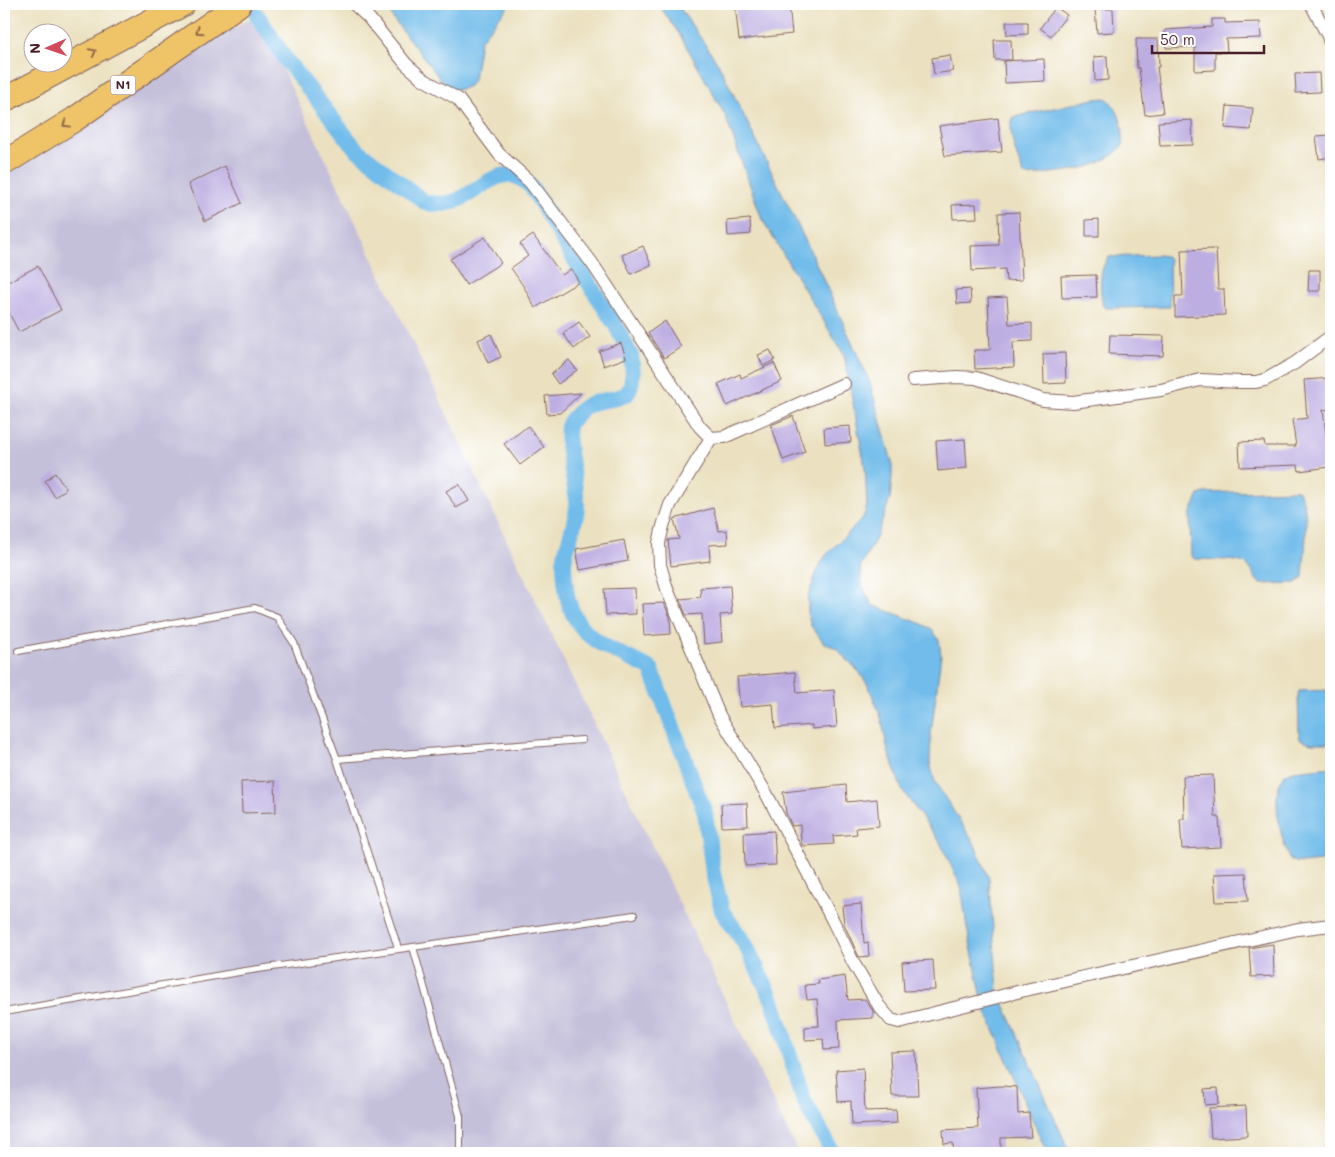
<svg xmlns="http://www.w3.org/2000/svg" width="1335" height="1157" viewBox="0 0 1335 1157" font-family="Mali,sans-serif">
	<style>
		.industrial { fill: #c5c0da }
		.water { fill: #71bcea; stroke: #5e6e8a }
		.lines { fill: none; stroke-linecap: round; stroke-linejoin: round }
		.canal { stroke: #71bcea; stroke-width: 16 }
		.building { fill: #bdaee2 }
		.lane-casing { stroke: #82635f; stroke-width: 8 }
		.street-casing { stroke: #82635f; stroke-width: 14 }
		.highway-casing { stroke: #82635f; stroke-width: 26 }
		.lane { stroke: #fff; stroke-width: 6 }
		.street { stroke: #fff; stroke-width: 12 }
		.highway { stroke: #efc469; stroke-width: 24 }
		.oneway { stroke: #946947 }
		.labels { text-anchor: middle; stroke-width: 4.5; stroke-linejoin: round; paint-order: stroke }
		.shield { fill: #fff; stroke: #80626b; stroke-width: 1 }
		.shield-label { font-size: 12px; font-weight: bold; fill: #4a1f2b }
	</style>
	<rect width="100%" height="100%" fill="#fff"/>
	<filter id="ink" filterUnits="userSpaceOnUse"><feTurbulence type="fractalNoise" baseFrequency=".02" numOctaves="2"/><feDisplacementMap in="SourceGraphic" scale="10" xChannelSelector="R" yChannelSelector="G"/><feConvolveMatrix kernelMatrix="1 2 1 2 8 2 1 2 1" color-interpolation-filters="sRGB"/></filter>
	<filter id="wash" filterUnits="userSpaceOnUse"><feTurbulence type="fractalNoise" baseFrequency=".0096" numOctaves="4" result="noise"/><feDisplacementMap in="SourceGraphic" scale="20" xChannelSelector="R" yChannelSelector="G"/><feGaussianBlur stdDeviation="1.12" result="paint"/><feColorMatrix in="noise" values="0 0 0 0 0 0 0 0 0 0 0 0 0 0 0 0 0 1.4 0 .05"/><feComposite in="paint" operator="in"/></filter>
	<g filter="url(#wash)">
		<rect width="100%" height="100%" fill="#ebe1c0"/>
		<polygon class="industrial" points="257,15 798,1153 4,1153 4,161"/>
		<g class="water">
			<polygon points="385,4 510,4 480,41 474,79 469,86 462,89 449,90 394,20"/>
			<polygon points="658,4 677,4 718,63 809,248 869,380 892,462 892,477 890,499 876,538 860,567 862,585 872,605 920,623 932,629 939,640 941,655 931,734 930,763 935,782 974,843 989,878 998,991 1070,1153 1047,1153 984,1007 967,928 961,887 940,842 902,790 888,751 881,717 869,687 860,673 836,648 824,643 811,626 808,615 808,597 818,568 826,555 863,518 867,506 865,467 844,355 762,219 725,115 680,35"/>
			<path d="M1106,98c14,11 18,30 17,47 -23,28 -61,25 -94,31l-5,-1c-5,-13 -19,-46 -10,-58l80,-18z"/>
			<path d="M1158,255l8,1 3,3 1,48 -64,1 -3,-2c-3,-16 -5,-36 6,-49z"/>
			<path d="M1297,490c15,14 7,67 6,87l-7,6 -35,1c-7,-4 -7,-13 -14,-19 -7,-7 -41,-5 -52,-6l-4,-3 -1,-41 9,-20 5,-2z"/>
			<polygon points="1331,690 1331,743 1311,743 1300,739 1299,733 1298,695 1299,691"/>
			<path d="M1331,767v93l-29,3 -7,-1 -6,-3c-7,-19 -15,-50 -11,-71 2,-5 5,-10 7,-14l9,-3z"/>
		</g>
		<g class="lines">
			<path class="canal" d="M257,15l30,46 69,88 70,54c9,1 18,2 27,-1 29,-10 50,-46 79,-14l51,86 33,52 15,30 2,17 -2,12 -4,9c-20,10 -36,2 -51,21 -2,2 -6,6 -7,9 -6,11 7,63 8,78 1,19 -11,41 -13,60 0,8 1,18 2,26 6,53 46,60 85,81l54,144 8,60 9,38 23,33 28,57 31,100 29,52"/>
		</g>
		<g id="blocks">
			<g class="building">
				<polygon points="735,4 789,4 792,34 739,40"/>
				<polygon points="1056,7 1067,15 1051,36 1040,28"/>
				<polygon points="1095,9 1113,9 1114,32 1097,33"/>
				<polygon points="1212,19 1225,19 1225,23 1260,22 1261,38 1226,39 1227,52 1215,52 1215,70 1195,71 1195,47 1166,48 1165,30 1212,27"/>
				<polygon points="1006,22 1028,22 1028,34 1007,35"/>
				<polygon points="1136,39 1158,39 1159,67 1157,67 1163,113 1145,115 1139,68 1137,68"/>
				<polygon points="994,40 1011,40 1012,60 995,60"/>
				<polygon points="950,55 953,71 934,74 932,58"/>
				<polygon points="1107,56 1108,80 1095,81 1094,57"/>
				<polygon points="1044,59 1045,81 1005,83 1004,61"/>
				<polygon points="1319,73 1320,92 1296,93 1295,74"/>
				<polygon points="1227,106 1253,108 1251,130 1225,128"/>
				<polygon points="998,118 1002,152 945,156 939,126"/>
				<polygon points="1192,120 1193,145 1160,146 1158,122"/>
				<polygon points="1331,135 1331,157 1319,159 1316,136"/>
				<polygon points="225,166 242,203 205,221 188,184"/>
				<polygon points="976,204 977,218 953,219 952,205"/>
				<polygon points="1019,212 1022,280 1006,281 1005,269 972,271 971,246 999,245 998,213"/>
				<polygon points="750,219 751,234 728,236 727,221"/>
				<polygon points="1099,219 1099,236 1086,236 1086,220"/>
				<polygon points="533,235 562,275 571,269 579,282 535,308 524,287 511,268 528,256 520,244"/>
				<polygon points="485,237 501,263 466,285 450,259"/>
				<polygon points="643,246 651,265 631,274 622,255"/>
				<polygon points="1216,249 1218,289 1224,289 1225,315 1175,317 1175,296 1183,296 1181,250"/>
				<polygon points="38,266 61,310 19,332 4,304 4,284"/>
				<polygon points="1309,270 1320,270 1320,291 1308,291"/>
				<polygon points="1096,275 1097,297 1062,298 1061,276"/>
				<polygon points="970,289 971,303 957,304 956,290"/>
				<polygon points="1007,297 1009,324 1032,323 1032,341 1013,342 1014,367 975,369 974,350 990,350 988,298"/>
				<polygon points="665,321 681,347 664,358 648,333"/>
				<polygon points="579,322 590,337 574,349 563,333"/>
				<polygon points="491,334 501,357 488,363 478,340"/>
				<polygon points="1110,335 1164,336 1163,356 1109,354"/>
				<polygon points="621,343 626,358 604,366 599,351"/>
				<polygon points="770,350 775,360 763,366 758,355"/>
				<polygon points="1065,353 1066,383 1044,384 1043,354"/>
				<polygon points="569,360 577,370 558,384 551,374"/>
				<polygon points="774,363 782,381 727,406 718,384 740,374 741,378"/>
				<polygon points="1331,378 1331,409 1323,410 1330,467 1299,471 1298,465 1240,467 1239,442 1264,441 1265,446 1296,446 1292,420 1307,418 1304,380"/>
				<polygon points="581,393 560,413 547,414 545,396"/>
				<polygon points="793,416 805,452 783,460 771,425"/>
				<polygon points="528,426 544,447 520,465 504,444"/>
				<polygon points="850,426 851,442 825,444 824,428"/>
				<polygon points="965,439 967,468 938,471 936,441"/>
				<polygon points="55,473 66,489 55,497 45,481"/>
				<polygon points="459,484 469,501 456,508 446,491"/>
				<polygon points="713,508 719,531 727,530 728,544 709,545 710,561 671,566 668,540 679,539 674,519"/>
				<polygon points="624,540 628,561 580,570 576,549"/>
				<polygon points="730,586 732,614 720,615 722,642 704,644 702,614 686,615 680,599 701,597 700,588"/>
				<polygon points="635,588 636,614 606,615 604,589"/>
				<polygon points="664,603 670,617 671,634 644,636 642,604"/>
				<polygon points="795,672 797,693 834,690 837,727 812,729 812,725 775,728 773,704 740,707 737,677"/>
				<polygon points="1213,775 1215,817 1219,817 1221,847 1182,849 1180,819 1184,819 1183,776"/>
				<polygon points="275,781 276,812 242,813 241,782"/>
				<polygon points="846,785 847,802 877,799 879,826 856,828 857,834 833,836 834,844 803,846 801,842 800,825 792,826 786,813 783,792"/>
				<polygon points="747,803 748,826 722,827 721,804"/>
				<polygon points="774,831 776,865 745,866 744,833"/>
				<polygon points="1246,873 1248,901 1216,902 1214,874"/>
				<polygon points="861,904 864,943 868,942 869,956 859,957 844,924 842,906"/>
				<polygon points="1273,944 1274,976 1251,977 1249,948"/>
				<polygon points="933,960 935,990 904,991 902,962"/>
				<polygon points="845,976 848,1000 865,999 873,1011 873,1018 838,1020 839,1049 824,1050 823,1039 805,1040 805,1027 819,1026 817,999 807,1000 805,985 819,984 818,980"/>
				<polygon points="916,1051 918,1096 892,1096 890,1052"/>
				<polygon points="863,1068 865,1111 896,1110 897,1123 852,1125 851,1101 838,1102 836,1070"/>
				<polygon points="1000,1086 1017,1087 1018,1114 1029,1113 1031,1137 1001,1138 1001,1153 954,1153 953,1143 944,1144 943,1130 978,1128 976,1088"/>
				<polygon points="1218,1088 1219,1104 1205,1105 1204,1089"/>
				<polygon points="1246,1106 1247,1136 1211,1138 1209,1108"/>
			</g>
		</g>
	</g>
	<g filter="url(#ink)">
		<use href="#blocks" fill-opacity="0" stroke="#82635f" stroke-width="1"/>
		<g class="lines">
			<defs>
				<g id="lane">
					<polyline points="18,651 255,608 277,617 294,643 337,759 398,948"/>
					<polyline points="337,759 582,740"/>
					<polyline points="413,947 634,915"/>
					<polyline points="4,1012 245,971 413,947 460,1116 460,1153"/>
				</g>
				<g id="street">
					<polyline points="354,4 368,17 406,64 423,79 458,99 499,154 530,182 592,263 700,427 711,438 724,437 844,384"/>
					<polyline points="1311,4 1328,36 1331,46"/>
					<polyline points="913,380 957,377 976,378 1043,400 1073,402 1161,390 1200,380 1240,382 1256,382 1265,380 1295,363 1331,336"/>
					<polyline points="711,438 670,505 663,526 659,543 660,565 667,589 719,715 766,793 833,921 854,964 879,1006 891,1020 899,1022 1021,991 1298,929 1331,925"/>
				</g>
				<g id="highway">
					<polyline points="4,100 183,4"/>
					<polyline points="4,163 75,119 239,4"/>
				</g>
			</defs>
			<use href="#lane" class="lane-casing"/>
			<use href="#street" class="street-casing"/>
			<use href="#highway" class="highway-casing"/>
			<use href="#lane" class="lane"/>
			<use href="#street" class="street"/>
			<use href="#highway" class="highway"/>
		</g>
		<defs><path id="oneway-chevron" d="M-2-3.5L2.5 0L-2 3.5" fill="none" stroke-width="1.6" stroke-linecap="round" stroke-linejoin="round" transform="scale(1.25)"/></defs>
		<g class="oneway">
			<use href="#oneway-chevron" transform="translate(199 31) rotate(145)"/>
			<use href="#oneway-chevron" transform="translate(93 52) rotate(-28)"/>
			<use href="#oneway-chevron" transform="translate(66 124) rotate(148)"/>
		</g>
	</g>
	<g class="labels">
		<rect class="shield" x="110.5" y="75.5" width="25" height="19" rx="4"/>
		<g class="shield-label">
			<text x="123" y="89">N1</text>
		</g>
	</g>
	<rect width="1335" height="1157" fill="none" stroke="#fff" stroke-width="20"/>
	<g transform="translate(48 48) rotate(268)"><circle r="24" fill="#ffffff" stroke="#b7a5aa"/>
	<path d="M0-4L9 19L0 12L-9 19Z" fill="#d1495b"/>
	<text y="-8" font-size="14" font-weight="bold" text-anchor="middle" fill="#4a1f2b">N</text>
	</g>
	<path d="M1152 45v8h112v-8" fill="none" stroke="#4a1f2b" stroke-width="2.5"/>
	<text x="1160" y="45" font-size="15" fill="#4a1f2b" stroke="#ffffff" stroke-width="4" paint-order="stroke">50 m</text>
</svg>
